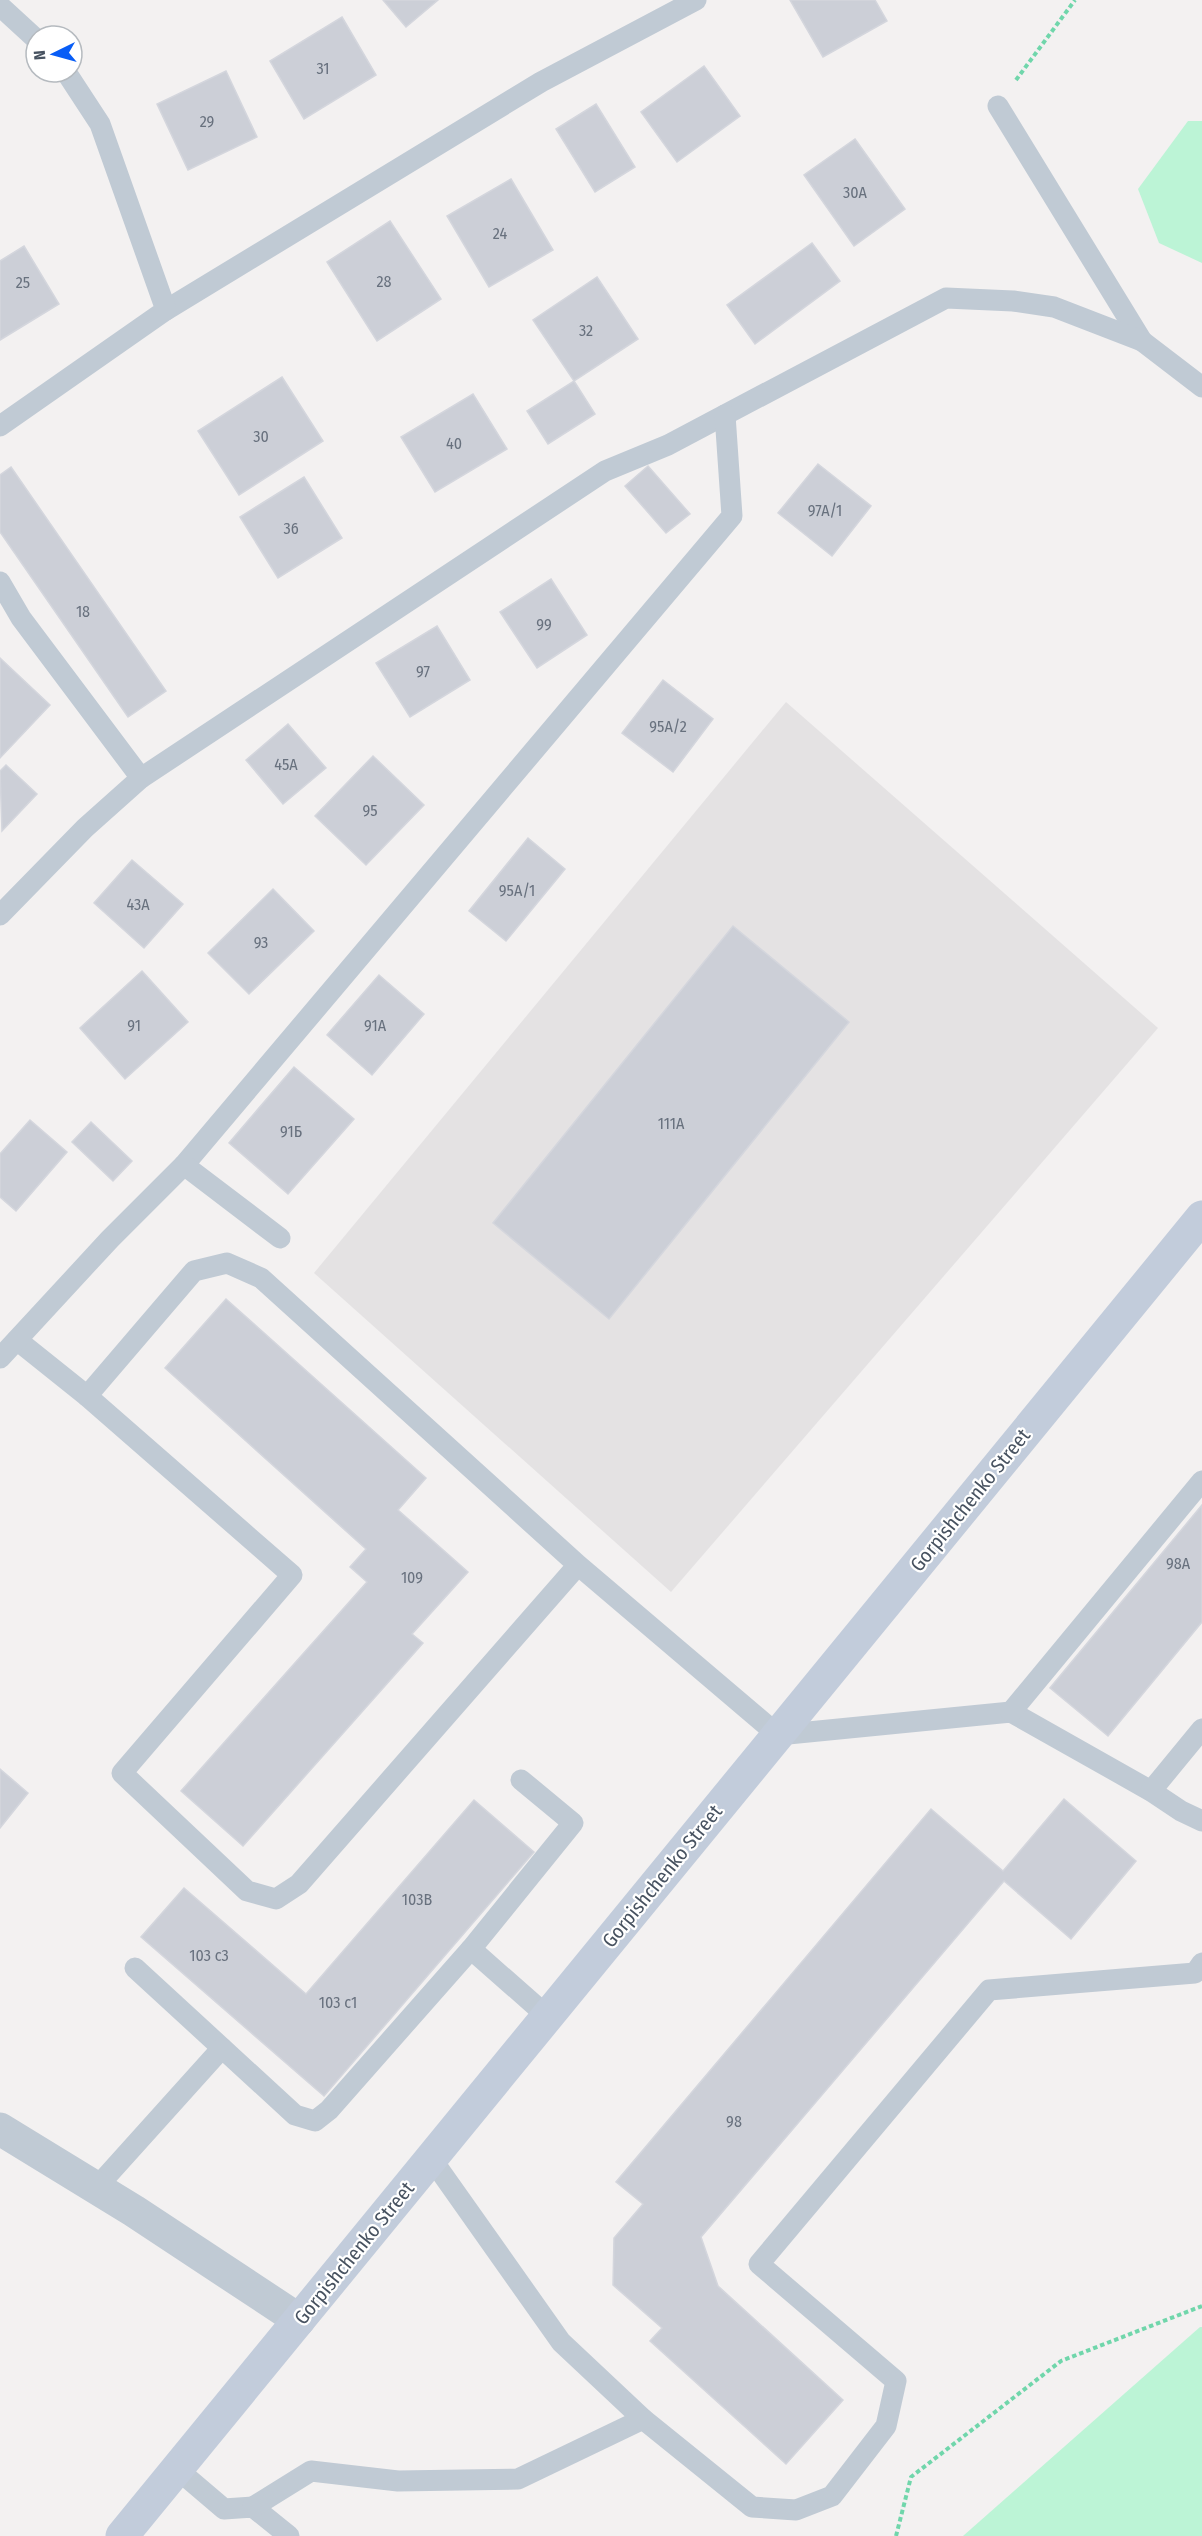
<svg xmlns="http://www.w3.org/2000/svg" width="1202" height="2536" viewBox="0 0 1202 2536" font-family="'Fira Sans Condensed',sans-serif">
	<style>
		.education { fill: #e4e2e3 }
		.green { fill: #bcf4d6 }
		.building { fill: #cccfd7; stroke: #d4d6dd; stroke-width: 1.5 }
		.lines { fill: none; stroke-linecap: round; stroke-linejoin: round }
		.path { stroke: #70d6ab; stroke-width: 4; stroke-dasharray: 4.5 3; stroke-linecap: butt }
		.service { stroke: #c0cad4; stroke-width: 21 }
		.minor { stroke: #c0cad4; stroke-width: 33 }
		.secondary { stroke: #c2ccdb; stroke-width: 33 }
		.labels { text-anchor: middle; stroke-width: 4.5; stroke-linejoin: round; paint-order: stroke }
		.number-label { font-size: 16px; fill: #68717e }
		.street-label { font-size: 20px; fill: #475260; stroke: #fff }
	</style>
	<rect width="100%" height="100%" fill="#f3f1f1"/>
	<polygon class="education" points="786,702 1158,1028 671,1592 314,1273"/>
	<g class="green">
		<polygon points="1188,121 1202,121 1202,263 1159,243 1138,189"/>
		<polygon points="1200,2327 1202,2327 1202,2536 963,2536"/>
	</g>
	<g class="building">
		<polygon points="383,0 438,0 406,27"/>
		<polygon points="790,0 875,0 887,21 823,57"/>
		<polygon points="342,17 376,75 304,119 270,61"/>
		<polygon points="704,66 740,116 677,162 641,112"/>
		<polygon points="226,71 257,137 188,170 157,104"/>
		<polygon points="596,104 635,167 595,192 556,129"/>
		<polygon points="855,139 905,209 854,246 804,175"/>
		<polygon points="511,179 553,250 489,287 447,216"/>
		<polygon points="390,221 441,299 377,341 327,262"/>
		<polygon points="812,243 840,281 755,344 727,305"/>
		<polygon points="24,246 59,304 0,340 0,261"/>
		<polygon points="597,277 638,339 574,381 533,320"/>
		<polygon points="282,377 323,441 239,495 198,431"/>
		<polygon points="574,381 595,414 548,444 527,411"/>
		<polygon points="473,394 507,449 435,492 401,437"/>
		<polygon points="818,464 871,506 832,556 778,513"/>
		<polygon points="648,466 690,514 666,533 625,486"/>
		<polygon points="11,467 166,691 128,717 0,532 0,475"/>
		<polygon points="304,477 342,538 278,578 240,517"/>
		<polygon points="551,579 587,635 537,668 500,612"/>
		<polygon points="437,626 470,680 410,717 376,663"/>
		<polygon points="0,658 50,705 0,758"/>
		<polygon points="663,680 713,719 673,772 622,733"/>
		<polygon points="288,724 326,768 283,804 246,760"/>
		<polygon points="373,756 424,805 366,865 315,816"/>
		<polygon points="6,765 37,794 2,831 0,771"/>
		<polygon points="528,838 565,869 506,941 469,911"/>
		<polygon points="132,860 183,904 144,948 94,903"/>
		<polygon points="273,889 314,931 249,994 208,953"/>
		<polygon points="733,926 849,1022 609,1319 493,1223"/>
		<polygon points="142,971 188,1022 125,1079 80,1028"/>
		<polygon points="379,975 424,1014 372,1075 327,1035"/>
		<polygon points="294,1067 354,1119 288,1194 229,1143"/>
		<polygon points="30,1120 67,1152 16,1211 0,1197 0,1154"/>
		<polygon points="91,1122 132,1161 113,1181 72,1142"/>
		<polygon points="226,1299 426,1478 398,1510 468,1572 412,1634 423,1643 243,1846 181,1791 367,1582 350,1567 366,1549 165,1368"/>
		<polygon points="1202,1505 1202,1622 1108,1736 1050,1688"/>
		<polygon points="0,1769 28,1793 0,1828"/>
		<polygon points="1064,1799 1136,1861 1071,1939 1004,1881 701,2237 718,2286 843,2400 786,2464 650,2341 662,2328 613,2285 614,2238 643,2204 616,2182 931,1809 1003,1871"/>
		<polygon points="474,1800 534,1852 324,2096 141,1937 184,1888 306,1994"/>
	</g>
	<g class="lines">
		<g class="path">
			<polyline points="1016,80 1075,0"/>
			<polyline points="896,2536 911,2477 1061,2361 1202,2306"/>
		</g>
		<g class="service">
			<polyline points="0,6 36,39"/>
			<polyline points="998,106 1142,341"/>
			<polyline points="166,310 541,82 696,0"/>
			<polyline points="0,426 166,310 100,124 66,72"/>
			<polyline points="0,582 21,618 141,778 605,471 668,445 946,298 1013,301 1054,307 1142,341 1202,387"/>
			<polyline points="0,915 85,828 141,778"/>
			<polyline points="184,1165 732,516 725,415"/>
			<polyline points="17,1340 87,1396"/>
			<polyline points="0,1358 110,1239 184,1165 280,1238"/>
			<polyline points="578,1565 299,1884 276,1899 247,1891 122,1773 292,1575 87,1396 194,1271 227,1263 261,1278 578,1565 778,1735 1011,1712 1151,1791 1181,1811 1202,1821"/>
			<polyline points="1011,1712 1202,1481"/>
			<polyline points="1151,1791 1202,1729"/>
			<polyline points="471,1949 547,2016"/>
			<polyline points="135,1968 295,2115 315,2121 329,2110 471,1949 573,1823 521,1780"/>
			<polyline points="431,2158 561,2342 643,2419 752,2507 796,2510 832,2496 886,2426 896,2381 759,2264 989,1990 1195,1973 1202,1963"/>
			<polyline points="96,2188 222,2048"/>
			<polyline points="177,2469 224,2509 253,2507 289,2536"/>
			<polyline points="253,2507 311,2471 398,2481 518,2479 643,2419"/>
		</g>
		<polyline class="minor" points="0,2129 134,2211 299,2320"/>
		<polyline class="secondary" points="122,2536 1202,1217"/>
	</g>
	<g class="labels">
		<g class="number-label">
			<text x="323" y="74">31</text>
			<text x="207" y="127">29</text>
			<text x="855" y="198">30А</text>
			<text x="500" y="239">24</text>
			<text x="384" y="287">28</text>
			<text x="23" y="288">25</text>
			<text x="586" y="336">32</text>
			<text x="261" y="442">30</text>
			<text x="454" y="449">40</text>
			<text x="825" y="516">97А/1</text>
			<text x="291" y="534">36</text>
			<text x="83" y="617">18</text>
			<text x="544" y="630">99</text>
			<text x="423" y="677">97</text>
			<text x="668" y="732">95А/2</text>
			<text x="286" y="770">45А</text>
			<text x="370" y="816">95</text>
			<text x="517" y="896">95А/1</text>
			<text x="138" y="910">43А</text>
			<text x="261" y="948">93</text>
			<text x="134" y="1031">91</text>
			<text x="375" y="1031">91А</text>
			<text x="671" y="1129">111А</text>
			<text x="291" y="1137">91Б</text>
			<text x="1178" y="1569">98А</text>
			<text x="412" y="1583">109</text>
			<text x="417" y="1905">103В</text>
			<text x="209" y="1961">103 с3</text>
			<text x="338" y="2008">103 с1</text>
			<text x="734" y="2127">98</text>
		</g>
		<g class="street-label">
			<text transform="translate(970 1500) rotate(-51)" y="7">Gorpishchenko Street</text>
			<text transform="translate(662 1876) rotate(-51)" y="7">Gorpishchenko Street</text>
			<text transform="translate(354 2253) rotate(-51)" y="7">Gorpishchenko Street</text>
		</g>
	</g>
	<g transform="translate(54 54) rotate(265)"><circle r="28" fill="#ffffff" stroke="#b5babf" stroke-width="1.5"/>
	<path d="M0-4.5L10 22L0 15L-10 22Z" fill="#085df6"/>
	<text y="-9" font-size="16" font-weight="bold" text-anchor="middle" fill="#475260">N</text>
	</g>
</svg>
